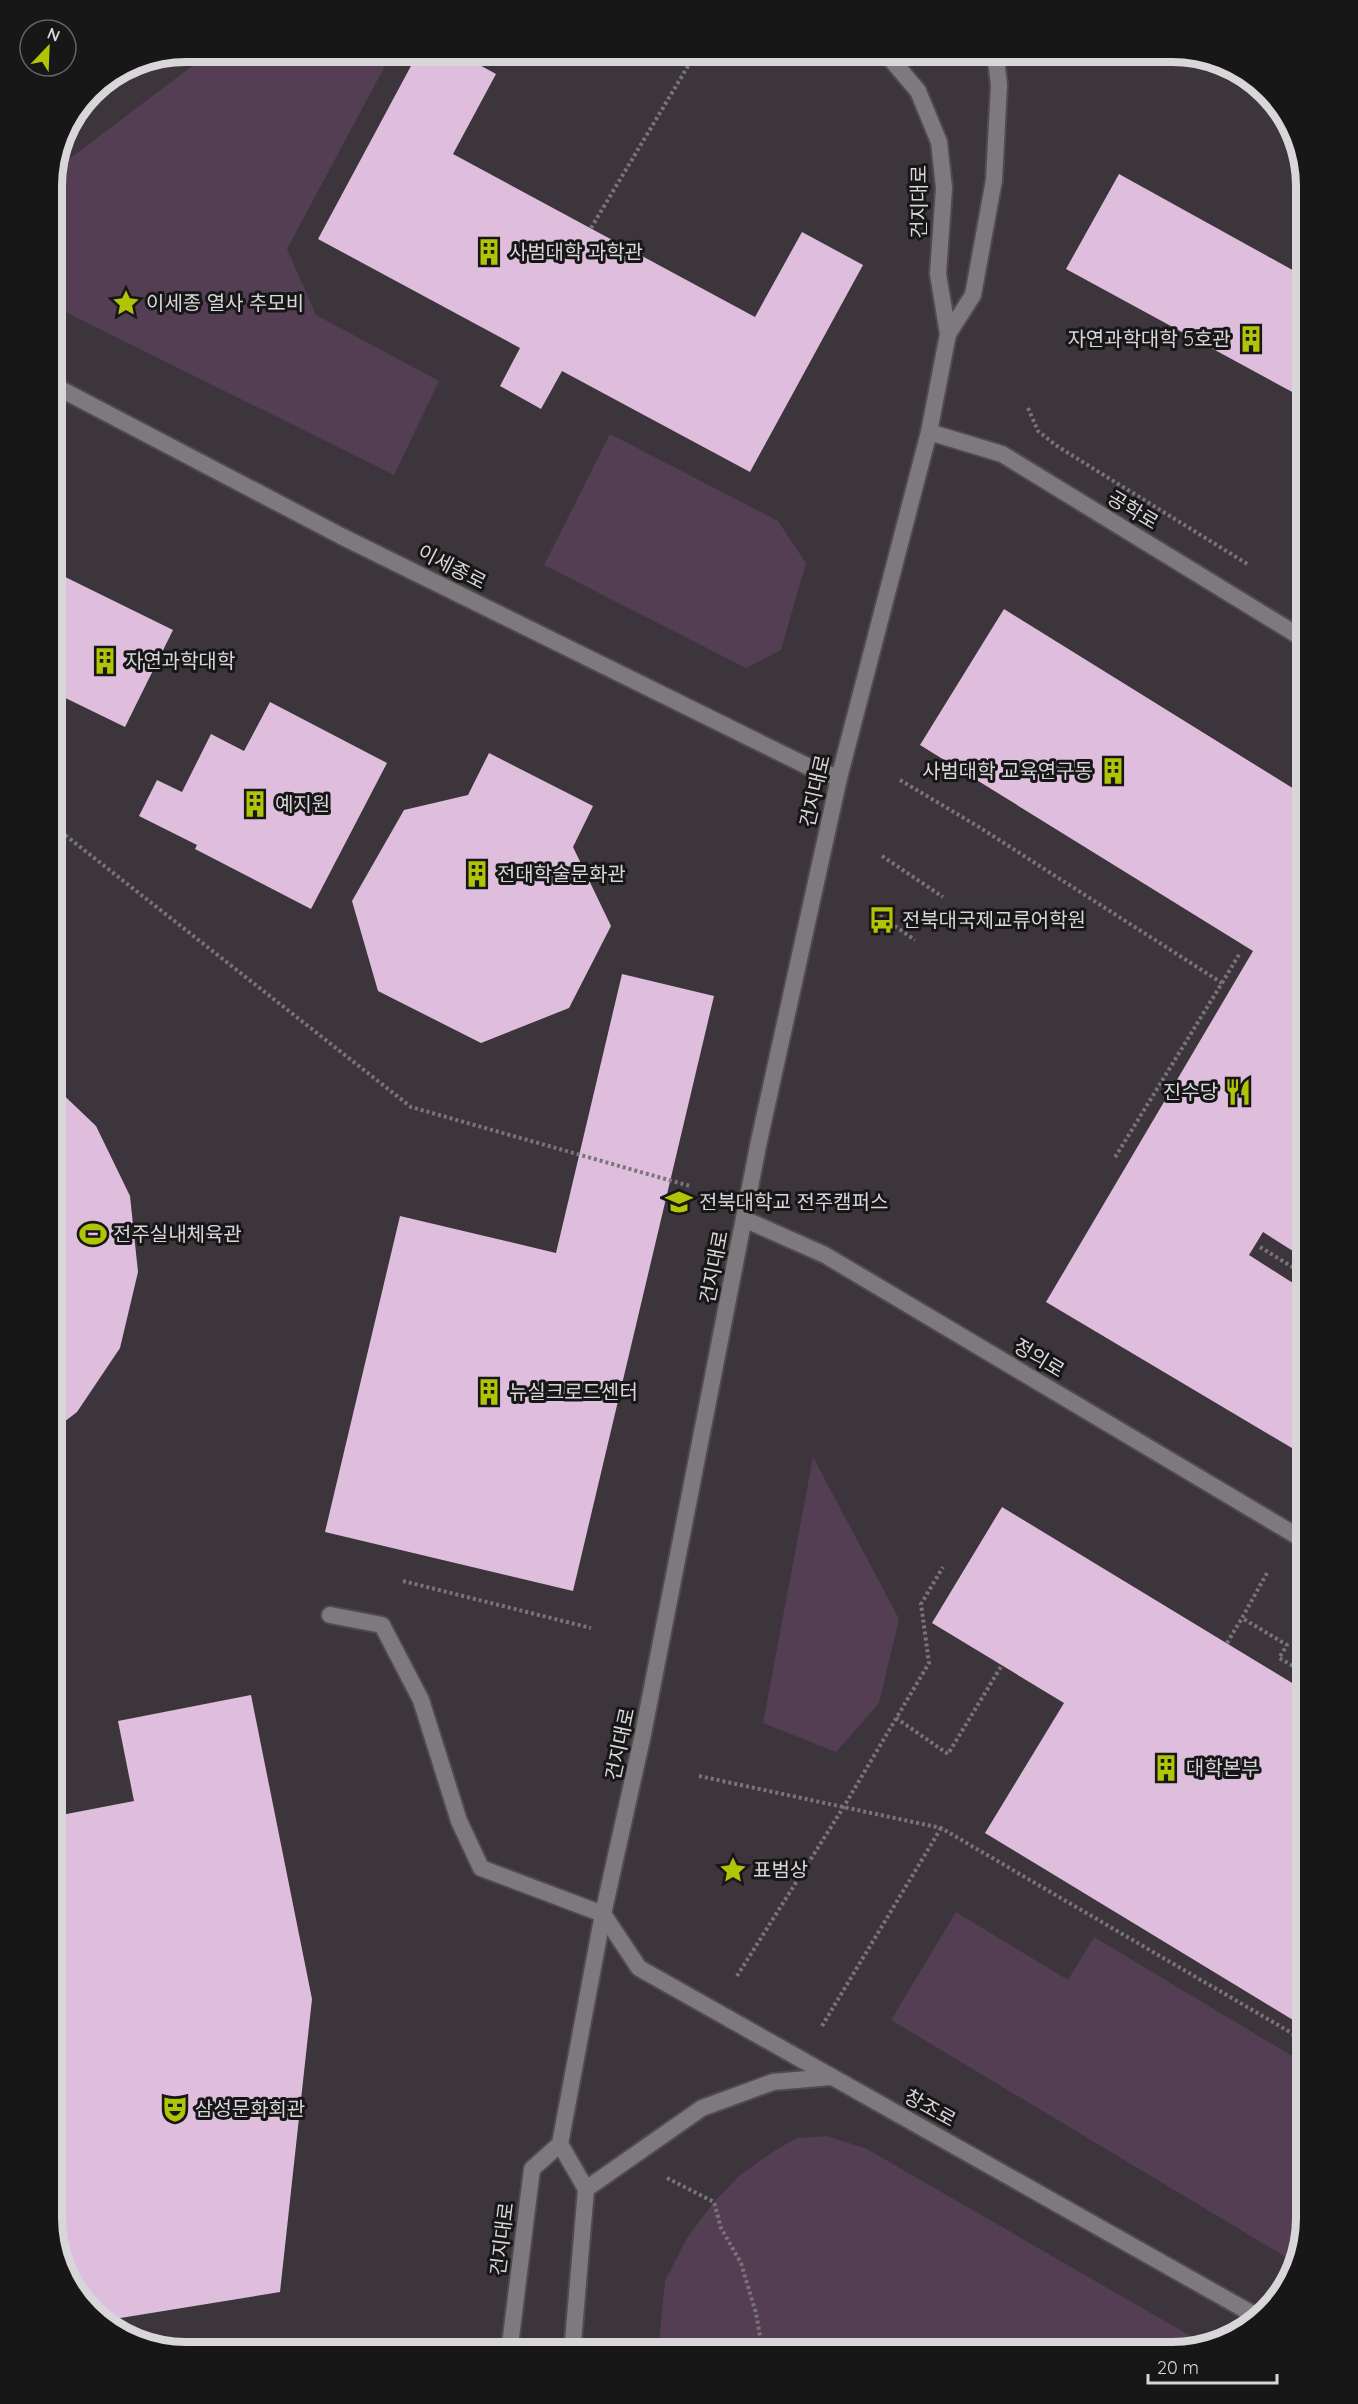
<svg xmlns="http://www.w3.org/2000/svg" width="1358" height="2404" viewBox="0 0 1358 2404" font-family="Quicksand,'Noto Sans KR',sans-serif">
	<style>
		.built { fill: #3d353c }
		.green { fill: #543e53 }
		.building { fill: #dfbddd }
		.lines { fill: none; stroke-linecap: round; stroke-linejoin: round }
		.lane-casing { stroke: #4f4c4f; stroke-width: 20 }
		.path { stroke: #787578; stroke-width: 4; stroke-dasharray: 3 3; stroke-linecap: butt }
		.lane { stroke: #7d797d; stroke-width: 16 }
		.labels { text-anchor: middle; stroke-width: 6; stroke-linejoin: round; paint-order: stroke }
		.street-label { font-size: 20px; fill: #d9d6d9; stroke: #181718 }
		.poi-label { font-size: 20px; fill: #d9d6d9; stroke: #181718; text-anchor: start }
		.rim { fill: none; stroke: #d9d6d9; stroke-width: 8 }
	</style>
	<rect width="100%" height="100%" fill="#312e31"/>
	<polygon class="built" points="185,51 1182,51 1248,74 1293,126 1307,185 1307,2219 1285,2293 1232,2339 1173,2353 177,2353 110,2330 65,2278 51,2219 51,177 61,133 91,90 134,61"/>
	<g class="green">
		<polygon points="212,51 393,51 287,249 316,315 439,381 394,475 51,305 52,172"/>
		<polygon points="610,434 778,521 806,563 781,650 746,668 544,565"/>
		<polygon points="813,1457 899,1619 879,1703 836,1752 763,1723"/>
		<polygon points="956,1912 1068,1980 1094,1937 1307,2065 1307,2219 1294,2262 891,2020"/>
		<polygon points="827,2136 867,2149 1206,2345 1173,2353 658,2353 665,2281 687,2238 714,2202 740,2175 774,2151 797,2138"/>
	</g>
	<g class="building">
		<polygon points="419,51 454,51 496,74 453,154 755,317 802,232 863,265 750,472 562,371 541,409 500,386 520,348 318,239"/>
		<polygon points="1119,174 1307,278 1307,400 1066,269"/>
		<polygon points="51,570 173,630 125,727 51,691"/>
		<polygon points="1004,609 1307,797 1307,1260 1263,1232 1249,1255 1307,1292 1307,1457 1046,1302 1253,951 920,745"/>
		<polygon points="270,702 387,763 311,909 195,849 197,845 139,816 157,780 182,792 211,734 244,751"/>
		<polygon points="489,753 593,806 573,847 611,926 569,1008 481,1043 378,991 352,901 404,810 468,795"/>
		<polygon points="622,974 714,996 573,1591 325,1532 400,1216 556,1253"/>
		<polygon points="51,1083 96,1126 130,1196 138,1272 120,1348 77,1412 51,1432"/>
		<polygon points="1002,1507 1307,1692 1307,1996 1293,2020 985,1833 1064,1703 932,1623"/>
		<polygon points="251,1695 312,1999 280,2292 102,2321 65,2278 51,2219 51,1817 134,1801 118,1721"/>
	</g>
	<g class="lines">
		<defs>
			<g id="lane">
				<polyline points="948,334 973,295 994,180 999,85 995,51"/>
				<polyline points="51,384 341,536 809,767 839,778"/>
				<polyline points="929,432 1002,454 1307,641"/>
				<polyline points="744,1219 825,1255 1307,1542"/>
				<polyline points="330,1615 382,1625 421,1700 459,1821 481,1868 603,1914"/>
				<polyline points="603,1914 639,1968 1258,2317"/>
				<polyline points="560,2144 586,2189 572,2353"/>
				<polyline points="586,2189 702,2108 773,2082 831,2077"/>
				<polyline points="509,2353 532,2169 560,2144 603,1914 643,1734 759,1141 839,778 929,432 948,334 938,274 944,188 939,142 918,91 884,51"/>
			</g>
		</defs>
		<use href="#lane" class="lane-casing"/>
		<g class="path">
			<polyline points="591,228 697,51"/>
			<polyline points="1028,408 1038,431 1057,446 1249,565"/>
			<polyline points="900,780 979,827 1222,983 1114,1159"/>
			<polyline points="51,824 411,1107 690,1186"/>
			<polyline points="882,856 943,897"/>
			<polyline points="870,909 915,940"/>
			<polyline points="1222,983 1240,953"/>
			<polyline points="1260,1247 1307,1276"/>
			<polyline points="1267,1573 1242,1618 1287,1645 1279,1658 1307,1674"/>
			<polyline points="403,1581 591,1628"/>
			<polyline points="1227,1643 1242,1618"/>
			<polyline points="896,1718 948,1754 1002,1665"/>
			<polyline points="699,1776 941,1828 1307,2042"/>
			<polyline points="737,1976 843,1808 929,1663 921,1604 943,1567"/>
			<polyline points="822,2026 941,1828"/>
			<polyline points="667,2178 714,2202 721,2228 741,2263 756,2313 763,2353"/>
		</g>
		<use href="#lane" class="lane"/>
	</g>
	<defs>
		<symbol id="building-bare" viewBox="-9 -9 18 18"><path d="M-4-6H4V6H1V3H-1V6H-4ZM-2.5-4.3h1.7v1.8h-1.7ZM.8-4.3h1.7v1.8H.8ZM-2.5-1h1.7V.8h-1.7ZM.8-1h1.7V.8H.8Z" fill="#afc505" stroke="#181718" stroke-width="2.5" paint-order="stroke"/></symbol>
		<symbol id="sight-bare" viewBox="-9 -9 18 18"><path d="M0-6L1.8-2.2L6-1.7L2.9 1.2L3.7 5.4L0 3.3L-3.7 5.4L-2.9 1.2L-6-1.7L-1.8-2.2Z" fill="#afc505" stroke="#181718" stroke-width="2.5" paint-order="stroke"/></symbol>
		<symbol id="bus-bare" viewBox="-9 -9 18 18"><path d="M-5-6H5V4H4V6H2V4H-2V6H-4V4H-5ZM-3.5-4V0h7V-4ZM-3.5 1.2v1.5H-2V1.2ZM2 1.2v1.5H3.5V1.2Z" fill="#afc505" stroke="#181718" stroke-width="2.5" paint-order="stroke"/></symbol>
		<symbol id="restaurant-bare" viewBox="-9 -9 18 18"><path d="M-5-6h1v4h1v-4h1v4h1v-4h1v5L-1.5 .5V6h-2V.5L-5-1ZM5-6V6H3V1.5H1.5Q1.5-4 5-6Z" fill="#afc505" stroke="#181718" stroke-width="2.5" paint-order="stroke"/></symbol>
		<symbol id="university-bare" viewBox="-9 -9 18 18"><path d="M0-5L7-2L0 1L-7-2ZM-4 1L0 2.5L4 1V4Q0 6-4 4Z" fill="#afc505" stroke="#181718" stroke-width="2.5" paint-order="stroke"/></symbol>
		<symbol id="stadium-bare" viewBox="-9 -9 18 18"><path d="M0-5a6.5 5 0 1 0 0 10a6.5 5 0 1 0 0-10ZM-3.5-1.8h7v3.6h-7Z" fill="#afc505" stroke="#181718" stroke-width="2.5" paint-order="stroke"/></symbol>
		<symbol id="theatre-bare" viewBox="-9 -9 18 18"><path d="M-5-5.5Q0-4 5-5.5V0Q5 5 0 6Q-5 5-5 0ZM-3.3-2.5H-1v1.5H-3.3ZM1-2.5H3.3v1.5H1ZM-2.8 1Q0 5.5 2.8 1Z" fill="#afc505" stroke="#181718" stroke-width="2.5" paint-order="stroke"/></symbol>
	</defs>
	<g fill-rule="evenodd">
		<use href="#building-bare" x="470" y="233" width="38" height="38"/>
		<use href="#sight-bare" x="107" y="284" width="38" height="38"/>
		<use href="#building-bare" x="1232" y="320" width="38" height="38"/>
		<use href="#building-bare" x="86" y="642" width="38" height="38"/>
		<use href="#building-bare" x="1094" y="752" width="38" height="38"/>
		<use href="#building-bare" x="236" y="785" width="38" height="38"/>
		<use href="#building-bare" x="458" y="855" width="38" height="38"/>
		<use href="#bus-bare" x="863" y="901" width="38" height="38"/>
		<use href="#restaurant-bare" x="1219" y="1073" width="38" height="38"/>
		<use href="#university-bare" x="660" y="1183" width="38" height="38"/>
		<use href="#stadium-bare" x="74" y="1215" width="38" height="38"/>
		<use href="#building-bare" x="470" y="1373" width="38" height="38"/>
		<use href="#building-bare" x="1147" y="1749" width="38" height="38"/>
		<use href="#sight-bare" x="714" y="1851" width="38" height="38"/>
		<use href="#theatre-bare" x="156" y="2090" width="38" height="38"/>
	</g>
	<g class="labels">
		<g class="street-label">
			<text transform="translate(919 202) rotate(-90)" y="7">건지대로</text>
			<text transform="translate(1133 510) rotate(31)" y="7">공학로</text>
			<text transform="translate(452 567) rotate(27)" y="7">이세종로</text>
			<text transform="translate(815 791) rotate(-77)" y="7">건지대로</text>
			<text transform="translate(714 1267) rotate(-79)" y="7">건지대로</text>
			<text transform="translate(1039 1358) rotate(31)" y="7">정의로</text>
			<text transform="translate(620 1744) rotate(-78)" y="7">건지대로</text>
			<text transform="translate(930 2108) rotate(29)" y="7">창조로</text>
			<text transform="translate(502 2239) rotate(-83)" y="7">건지대로</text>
		</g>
		<g class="poi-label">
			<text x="509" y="259">사범대학 과학관</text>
			<text x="146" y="310">이세종 열사 추모비</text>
			<text x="1231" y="346" text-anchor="end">자연과학대학 5호관</text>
			<text x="125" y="668">자연과학대학</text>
			<text x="1093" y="778" text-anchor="end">사범대학 교육연구동</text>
			<text x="275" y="811">예지원</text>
			<text x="497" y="881">전대학술문화관</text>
			<text x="902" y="927">전북대국제교류어학원</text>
			<text x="1218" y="1099" text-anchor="end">진수당</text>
			<text x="699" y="1209">전북대학교 전주캠퍼스</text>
			<text x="113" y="1241">전주실내체육관</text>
			<text x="509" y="1399">뉴실크로드센터</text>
			<text x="1186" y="1775">대학본부</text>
			<text x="753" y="1877">표범상</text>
			<text x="195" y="2116">삼성문화회관</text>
		</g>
	</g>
	<path d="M0 0H1358V2404H0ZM186 62H1172A124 124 0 0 1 1296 186V2218A124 124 0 0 1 1172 2342H186A124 124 0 0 1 62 2218V186A124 124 0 0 1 186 62Z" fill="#181718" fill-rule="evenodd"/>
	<path class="rim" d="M186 62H1172A124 124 0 0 1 1296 186V2218A124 124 0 0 1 1172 2342H186A124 124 0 0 1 62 2218V186A124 124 0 0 1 186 62Z"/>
	<g transform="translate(48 48) rotate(23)"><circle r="28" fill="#181718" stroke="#656365" stroke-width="1.5"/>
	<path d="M0-4.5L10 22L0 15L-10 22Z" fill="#afc505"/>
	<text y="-9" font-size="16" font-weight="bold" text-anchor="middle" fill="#d9d6d9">N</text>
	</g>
	<path d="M1148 2374v9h129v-9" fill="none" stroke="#d9d6d9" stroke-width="3"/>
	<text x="1157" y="2374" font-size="18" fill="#d9d6d9" stroke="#181718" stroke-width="4.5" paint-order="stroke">20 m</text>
</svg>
